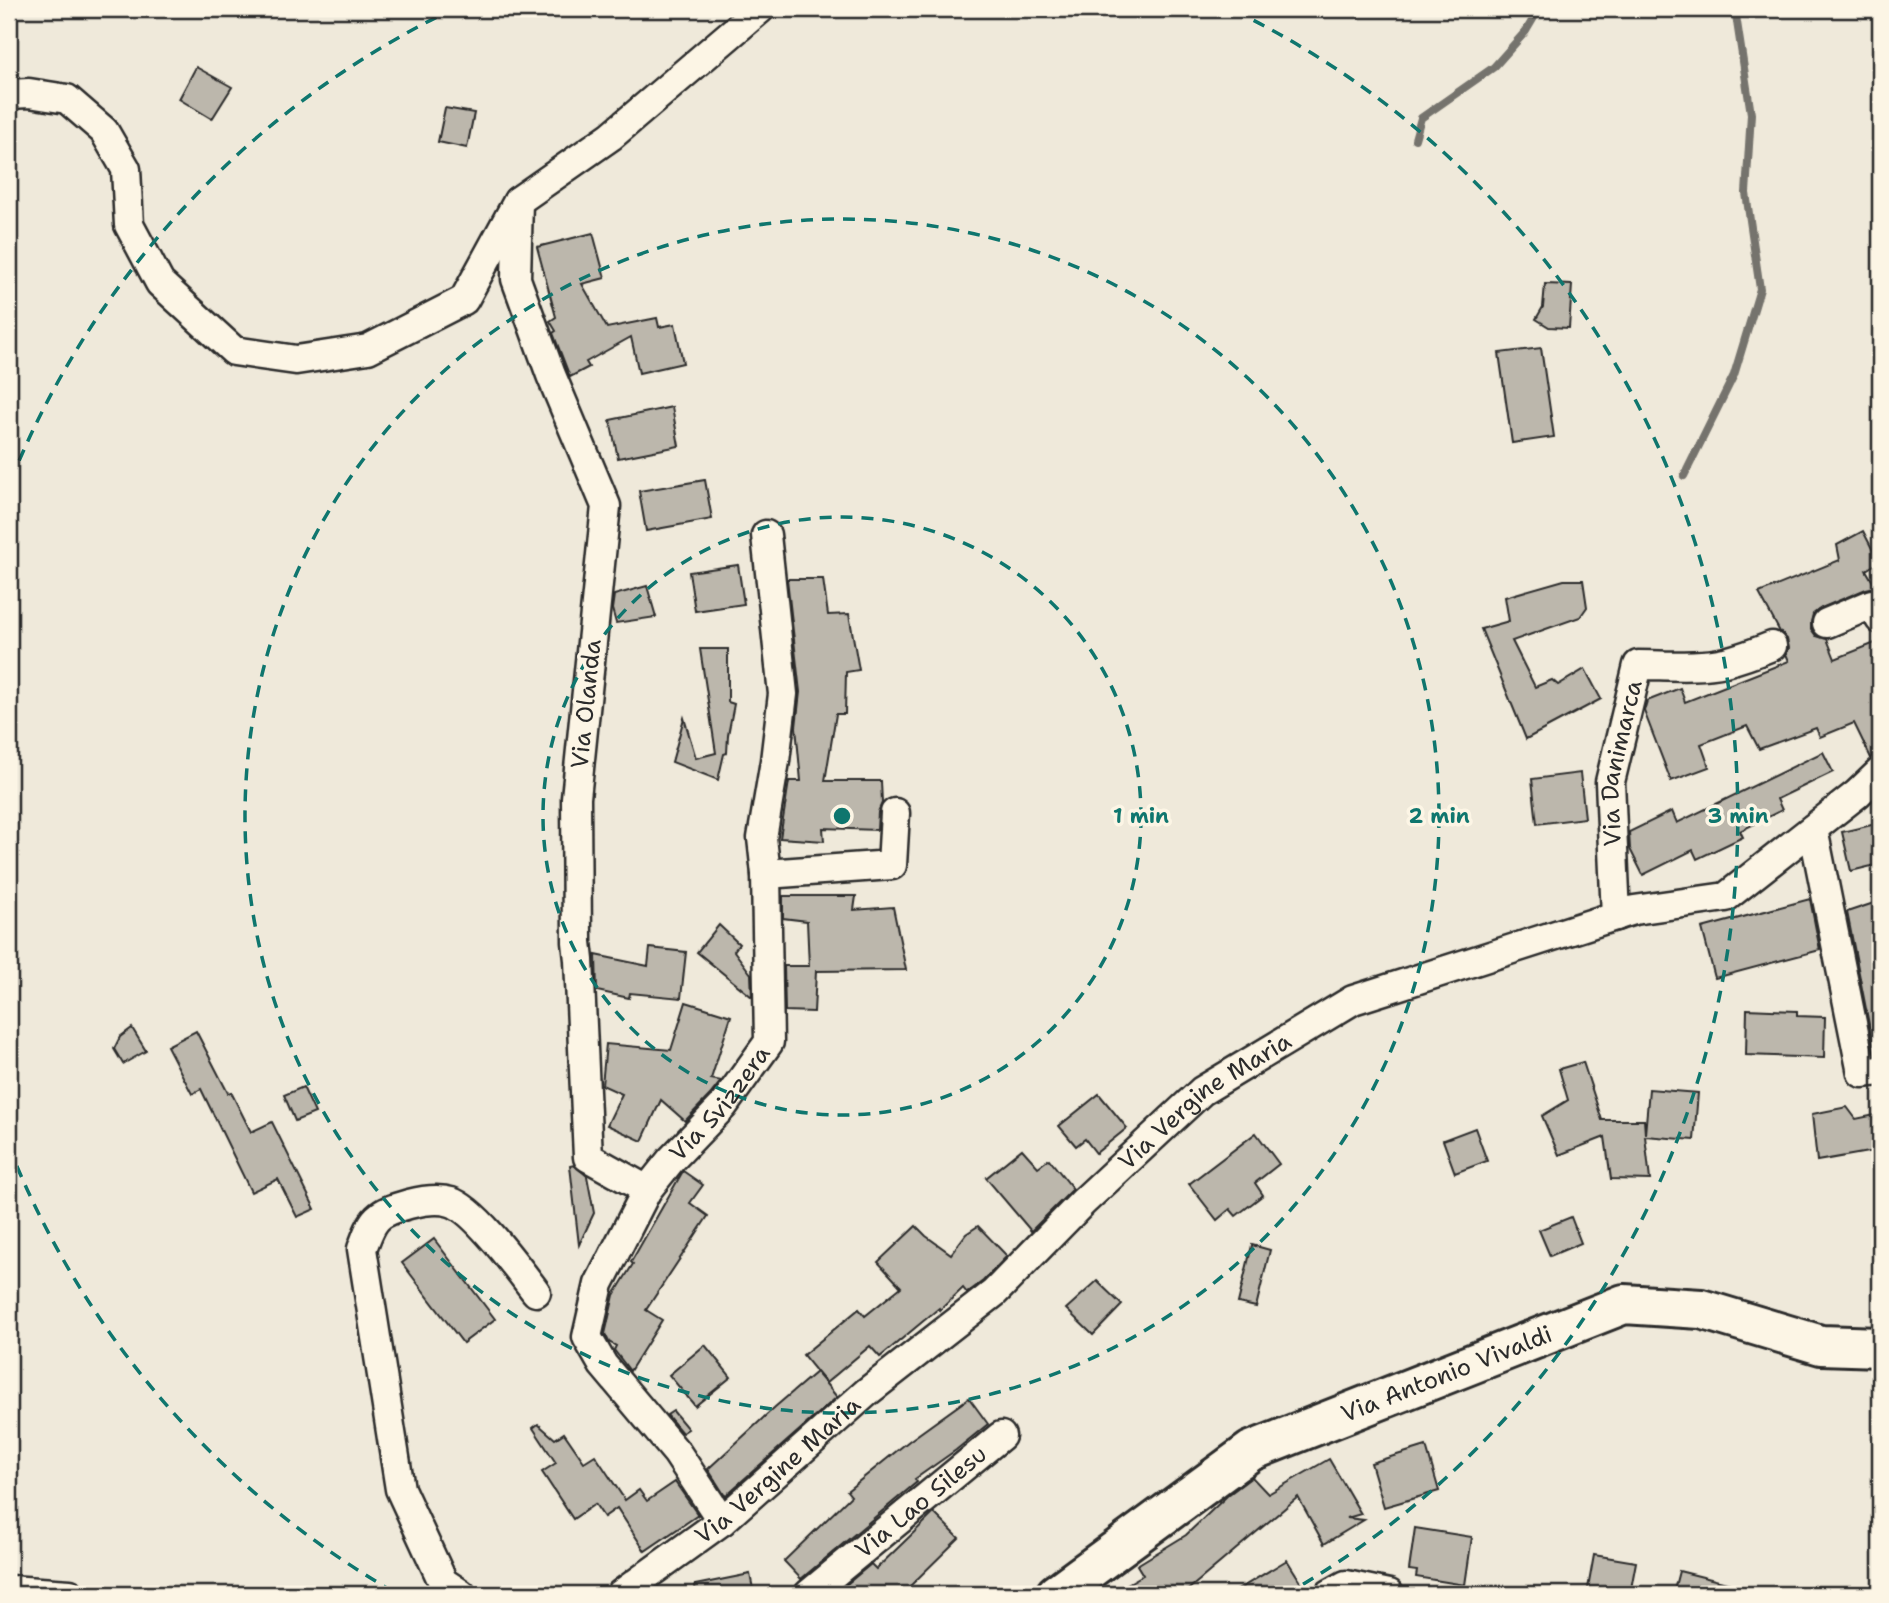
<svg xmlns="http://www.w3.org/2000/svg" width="1889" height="1603" viewBox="0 0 1889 1603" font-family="'Shantell Sans',sans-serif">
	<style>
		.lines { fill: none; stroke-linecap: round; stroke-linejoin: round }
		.stream { stroke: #75736d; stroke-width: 8 }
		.building { fill: #bcb7ac; stroke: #2b2b2b; stroke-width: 2 }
		.minor-casing { stroke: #2b2b2b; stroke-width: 33 }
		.secondary-casing { stroke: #2b2b2b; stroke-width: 44 }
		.minor { stroke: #fcf5e5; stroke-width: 28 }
		.secondary { stroke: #fcf5e5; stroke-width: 38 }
		.ring { fill: none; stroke: #0f766e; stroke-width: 3.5; stroke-dasharray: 12 9 }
		.labels { text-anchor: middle; stroke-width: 7; stroke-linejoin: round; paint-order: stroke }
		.street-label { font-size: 24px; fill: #2b2b2b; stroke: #fcf5e5 }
		.centre { fill: #0f766e; stroke: #fcf5e5; stroke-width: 3.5 }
		.ring-label { font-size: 21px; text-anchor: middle; font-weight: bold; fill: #0f766e; stroke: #fcf5e5; stroke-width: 7; stroke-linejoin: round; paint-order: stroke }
	</style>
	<rect width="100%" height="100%" fill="#efe9da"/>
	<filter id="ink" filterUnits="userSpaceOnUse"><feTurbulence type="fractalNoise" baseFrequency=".0143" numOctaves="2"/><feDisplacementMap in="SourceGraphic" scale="14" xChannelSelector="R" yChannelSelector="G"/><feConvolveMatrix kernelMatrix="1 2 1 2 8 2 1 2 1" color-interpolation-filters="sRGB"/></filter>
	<g filter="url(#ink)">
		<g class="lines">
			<g class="stream">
				<polyline points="1415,139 1421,118 1494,67 1526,31 1539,9"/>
				<polyline points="1684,476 1734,375 1760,289 1746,193 1751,114 1735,9"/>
			</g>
		</g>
		<g class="building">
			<polygon points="196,67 232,87 212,119 179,99"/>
			<polygon points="445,108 474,113 467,148 438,142"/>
			<polygon points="593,233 605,278 582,284 607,328 657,318 659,327 675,324 683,363 639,373 631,337 586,362 589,367 570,377 553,333 556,331 550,321 556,317 537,247"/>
			<polygon points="1545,284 1572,285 1569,328 1549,327 1536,319 1543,307"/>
			<polygon points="1541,348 1554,437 1512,443 1499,353"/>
			<polygon points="672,407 679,446 618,458 610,420"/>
			<polygon points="705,480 712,519 646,531 639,491"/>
			<polygon points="1863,531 1879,562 1866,570 1876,587 1866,589 1821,608 1813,614 1811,622 1811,629 1816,636 1827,639 1835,659 1880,641 1880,756 1871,758 1854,723 1820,737 1816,728 1759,749 1747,726 1701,744 1709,767 1671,781 1644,711 1647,701 1680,688 1685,702 1789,661 1786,654 1789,648 1787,639 1780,632 1759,593 1840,560 1837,545"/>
			<polygon points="738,565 744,604 695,611 689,572"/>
			<polygon points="787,579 823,579 828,615 849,614 859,670 846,672 845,714 836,714 825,781 881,781 882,803 878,812 877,830 823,828 824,841 780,838 789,781 801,781 796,727 800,692"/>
			<polygon points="1564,580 1583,580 1587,607 1580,617 1512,641 1535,687 1552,680 1558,685 1585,669 1601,699 1526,739 1481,629 1509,621 1505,597"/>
			<polygon points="647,586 656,617 616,623 612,609 614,595"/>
			<polygon points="700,649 728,649 728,702 734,704 728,735 727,753 724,754 718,780 672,762 684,718 696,758 716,753"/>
			<polygon points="1823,752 1833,772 1777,799 1782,810 1740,831 1743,837 1697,859 1693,850 1643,875 1630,849 1629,832 1672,811 1677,823"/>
			<polygon points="1580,773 1585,818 1537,824 1532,779"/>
			<polygon points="1880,823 1880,864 1851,871 1842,832"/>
			<polygon points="783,896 856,896 854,910 893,907 906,970 816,971 814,1012 785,1011 784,966 809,966 807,921 783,918"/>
			<polygon points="1810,899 1820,950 1715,978 1702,928"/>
			<polygon points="1880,901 1880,1055 1875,1055 1847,912"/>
			<polygon points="719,925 739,944 734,951 751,974 752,997 697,952"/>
			<polygon points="650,948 686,952 681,998 630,993 629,998 597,991 596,955 648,966"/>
			<polygon points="686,1002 731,1016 711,1079 721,1081 710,1095 685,1121 661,1100 642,1141 607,1125 622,1094 602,1085 606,1044 671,1050"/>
			<polygon points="1747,1009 1797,1011 1797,1016 1825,1017 1824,1058 1746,1055"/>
			<polygon points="132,1028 146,1051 123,1064 114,1049 120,1037"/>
			<polygon points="196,1031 228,1093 231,1092 251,1132 272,1122 315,1209 297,1217 278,1179 251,1192 201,1089 192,1094 167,1046"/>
			<polygon points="1583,1062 1602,1120 1644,1120 1645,1134 1649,1089 1698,1093 1694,1140 1645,1136 1650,1180 1611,1179 1605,1137 1559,1155 1542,1116 1568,1100 1559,1069"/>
			<polygon points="303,1087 315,1113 295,1121 284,1095"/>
			<polygon points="1099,1094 1127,1128 1096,1153 1085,1139 1076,1146 1059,1126"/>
			<polygon points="1847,1107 1856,1119 1880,1114 1880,1150 1817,1161 1812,1114"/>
			<polygon points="1475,1128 1487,1161 1455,1173 1443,1140"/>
			<polygon points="1256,1133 1279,1164 1255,1183 1263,1195 1236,1216 1230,1209 1217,1220 1189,1184"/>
			<polygon points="1022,1149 1038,1167 1049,1159 1073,1189 1031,1231 986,1178"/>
			<polygon points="574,1165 587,1176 594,1213 579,1245 570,1166"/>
			<polygon points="683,1171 703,1185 690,1203 708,1216 646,1310 662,1320 630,1371 614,1350 616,1346 609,1342 605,1334 614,1295 633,1264 631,1262"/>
			<polygon points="1571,1217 1581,1243 1550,1256 1539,1230"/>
			<polygon points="916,1226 926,1236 951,1254 966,1234 978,1226 1007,1256 983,1281 967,1293 963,1288 940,1310 939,1308 880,1357 870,1346 826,1383 803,1355 859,1309 865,1316 901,1287 878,1262"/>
			<polygon points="434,1239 495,1319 463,1343 402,1263"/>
			<polygon points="1252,1245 1270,1250 1256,1307 1238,1303"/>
			<polygon points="1097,1281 1122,1305 1093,1335 1066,1309"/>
			<polygon points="705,1345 731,1377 695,1406 669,1375"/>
			<polygon points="816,1372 837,1397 725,1496 708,1469 775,1407"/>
			<polygon points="969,1398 988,1424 956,1450 915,1479 917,1482 801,1579 784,1561 851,1496 847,1491 909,1441"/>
			<polygon points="673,1411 688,1429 682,1433 667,1415"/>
			<polygon points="538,1424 555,1439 564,1433 584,1462 595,1455 625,1500 639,1490 647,1501 675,1482 698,1515 645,1551 617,1508 604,1517 595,1504 573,1519 542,1472 556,1463 533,1428"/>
			<polygon points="1426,1446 1439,1491 1384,1507 1371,1463"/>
			<polygon points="1329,1459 1361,1514 1347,1518 1364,1520 1324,1544 1298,1497 1183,1594 1110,1594 1143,1575 1137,1565 1186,1535 1228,1495 1252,1477 1268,1494"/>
			<polygon points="934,1513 959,1538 902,1594 835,1594 871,1564 876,1569"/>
			<polygon points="1415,1528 1472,1537 1465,1585 1416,1577 1417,1571 1409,1570"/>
			<polygon points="1594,1555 1636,1562 1630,1594 1587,1594"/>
			<polygon points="1287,1560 1302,1584 1285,1594 1231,1594"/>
			<polygon points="1679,1571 1743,1587 1742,1594 1673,1594"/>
			<polygon points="750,1574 754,1594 696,1594 695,1585"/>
		</g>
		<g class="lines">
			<defs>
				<g id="minor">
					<polyline points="9,94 29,93 67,99 104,131 126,169 129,225 160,283 234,351 296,360 368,349 464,300 518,201 611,136 760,9"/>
					<polyline points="518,201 516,279 551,375 606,506 576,798 577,942 579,960 588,1157 647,1190"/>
					<polyline points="1827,623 1872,604 1880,619"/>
					<polyline points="1813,829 1862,1073 1880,1071"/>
					<polyline points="766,874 892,865 895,813"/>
					<path id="s1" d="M1616,916l-6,-134 28,-117c29,0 60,3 87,-3 16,-4 32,-10 47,-16"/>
					<path id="s2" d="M722,1521l-45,-68 -74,-88 -16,-28 12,-53 48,-94 24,-30 52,-54 46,-64 -3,-168 -4,-36 13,-77 8,-67 -17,-159"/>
					<polyline points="9,1590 70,1594"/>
					<path d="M461,1594l-18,-12 -43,-93 -38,-240c11,-31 14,-36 47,-45 12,-3 29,-6 42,-2 25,8 68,68 85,90"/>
					<path id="s3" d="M621,1594l101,-73 145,-129 127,-99 89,-91 119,-111 151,-91 281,-90 92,-13 131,-103 23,-22"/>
					<path id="s4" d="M809,1594l192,-158"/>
					<polyline points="1330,1594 1346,1585 1389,1594"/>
				</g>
				<g id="secondary">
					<path id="s5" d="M1056,1594l195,-143 373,-147 77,5 120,36 59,2"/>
				</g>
			</defs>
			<use href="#minor" class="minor-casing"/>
			<use href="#secondary" class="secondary-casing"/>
			<use href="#minor" class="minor"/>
			<use href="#secondary" class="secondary"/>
		</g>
	</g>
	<g class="ring">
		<circle cx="842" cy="816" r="299"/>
		<circle cx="842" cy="816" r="597"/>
		<path d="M394 1592A896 896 0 0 1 11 1152M11 480A896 896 0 0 1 449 11M1235 11A896 896 0 0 1 1290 1592"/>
	</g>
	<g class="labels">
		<g class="street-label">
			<text transform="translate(586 704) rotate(-84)" y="8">Via Olanda</text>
			<text dy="8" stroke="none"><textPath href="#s1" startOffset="154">Via Danimarca</textPath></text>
			<text dy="8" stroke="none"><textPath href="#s2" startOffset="502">Via Svizzera</textPath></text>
			<text dy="8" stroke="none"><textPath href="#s3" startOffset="766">Via Vergine Maria</textPath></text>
			<text dy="8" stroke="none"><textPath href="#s5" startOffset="452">Via Antonio Vivaldi</textPath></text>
			<text dy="8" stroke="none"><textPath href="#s3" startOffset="200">Via Vergine Maria</textPath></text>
			<text dy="8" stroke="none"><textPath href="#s4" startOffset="145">Via Lao Silesu</textPath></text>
		</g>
	</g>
	<circle cx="842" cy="816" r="10" class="centre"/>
	<g class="ring-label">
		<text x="1141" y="823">1 min</text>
		<text x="1439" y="823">2 min</text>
		<text x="1738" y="823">3 min</text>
	</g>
	<rect width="1889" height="1603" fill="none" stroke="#fcf5e5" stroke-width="35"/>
	<rect x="18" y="18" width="1854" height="1568" fill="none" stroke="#2b2b2b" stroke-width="2.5" filter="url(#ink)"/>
</svg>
